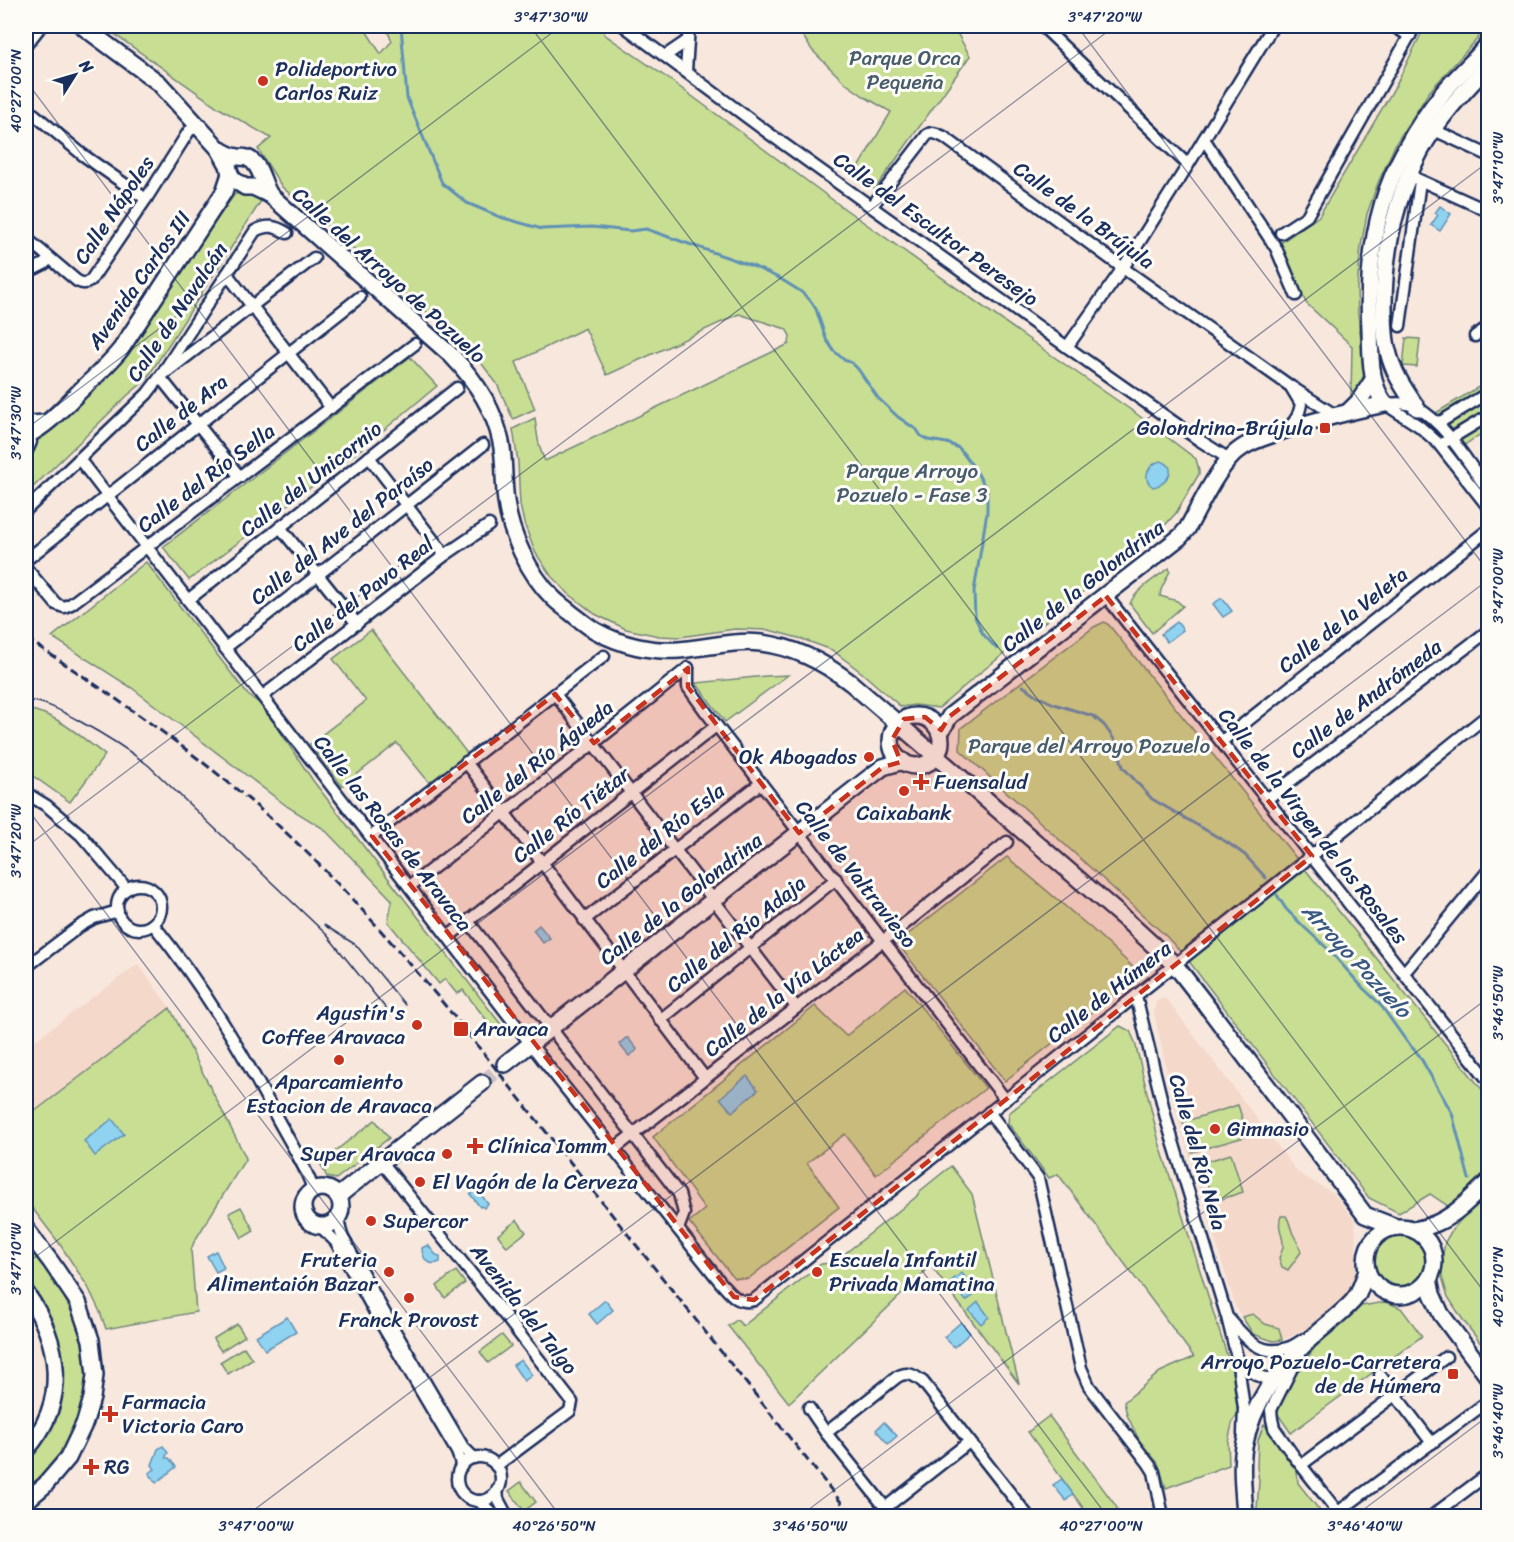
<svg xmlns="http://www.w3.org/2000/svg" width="1514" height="1542" viewBox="0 0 1514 1542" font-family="Sriracha,sans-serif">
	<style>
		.built { fill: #f4d8ca }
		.green { fill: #c8de93; stroke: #728678; stroke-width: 1.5 }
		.water { fill: #90d3f1; stroke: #6191b6; stroke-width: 1.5 }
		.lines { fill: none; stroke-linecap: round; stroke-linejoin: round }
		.stream { stroke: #6191b6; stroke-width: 3 }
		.secondary-tunnel { stroke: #ccc2c4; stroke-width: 15; stroke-dasharray: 15 8; stroke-linecap: butt }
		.street-casing { stroke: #1b2f5e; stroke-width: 15 }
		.secondary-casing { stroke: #1b2f5e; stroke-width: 20 }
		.street { stroke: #fdfcf7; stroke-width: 10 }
		.secondary { stroke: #fdfcf7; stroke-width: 15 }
		.tram { stroke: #1b2f5e; stroke-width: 1.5 }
		.rail { stroke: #1b2f5e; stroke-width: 3; stroke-dasharray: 9 4.5; stroke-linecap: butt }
		.marked { fill: #c8321e; fill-opacity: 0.2; stroke: #c8321e; stroke-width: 4.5; stroke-dasharray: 12 8; stroke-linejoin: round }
		.ticks { fill: none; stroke: #1b2f5e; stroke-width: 1.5; stroke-opacity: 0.45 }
		.poi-dot { fill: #c8321e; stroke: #fdfcf7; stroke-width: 2 }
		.labels { text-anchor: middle; stroke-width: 6; stroke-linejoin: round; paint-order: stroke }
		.park-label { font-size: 21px; fill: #465b6b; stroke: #fdfcf7 }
		.poi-label { font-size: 21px; fill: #1b2f5e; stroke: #fdfcf7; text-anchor: start }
		.street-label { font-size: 21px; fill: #1b2f5e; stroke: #fdfcf7 }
		.water-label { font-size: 22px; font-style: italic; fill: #385883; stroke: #fdfcf7 }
		.neatline { fill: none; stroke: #1b2f5e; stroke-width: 2 }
		.ticks-label { font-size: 15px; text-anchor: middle; fill: #1b2f5e }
	</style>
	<rect width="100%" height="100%" fill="#f8e7dd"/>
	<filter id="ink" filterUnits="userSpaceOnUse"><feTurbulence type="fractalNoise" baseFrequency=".0167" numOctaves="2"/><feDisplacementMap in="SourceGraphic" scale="12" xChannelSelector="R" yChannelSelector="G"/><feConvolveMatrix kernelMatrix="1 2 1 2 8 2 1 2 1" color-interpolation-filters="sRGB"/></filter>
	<g filter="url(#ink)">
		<g class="built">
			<polygon points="138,964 170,1008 26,1118 26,1047"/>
			<polygon points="1162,998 1167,1000 1298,1173 1333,1193 1355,1221 1356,1247 1355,1276 1348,1297 1324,1317 1296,1334 1282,1340 1273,1341 1253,1334 1236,1308 1177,1116 1154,1013 1156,1001"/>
		</g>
		<g class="green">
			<path d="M103,26h260l18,28 11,-13 -7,-15h216l3,2v6l62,43 179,132 199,141 90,62 62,47 3,11v4l-23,39 -17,19 -178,140 -42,36 -24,-3 -14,2 -40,-35 -29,-22 -30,-11 -33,-9 -34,-1 -55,8 -21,-1 -33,-7 -31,-15 -26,-20 -18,-18 -16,-24 -11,-29 -4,-18 -2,-43 -5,-33 22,-11c2,15 3,29 10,43l244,-117 1,-8 -4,-7 -47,-15 -132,61 -22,-47 -69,34 19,47 -22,10 -16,-35 -24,-32 -191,-165 -24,-38 13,-11 -52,-30z"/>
			<polygon points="796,26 953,26 970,56 875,189 853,176 891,112 865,97 845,83 812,50"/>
			<polygon points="1425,26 1488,26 1488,27 1429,92 1396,143 1378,183 1367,214 1361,246 1357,289 1358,315 1365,372 1359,386 1351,397 1352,346 1306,303 1286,255 1279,244 1319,216 1396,85"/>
			<polygon points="247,193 257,196 261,201 146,380 128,395 26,494 26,459 32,453 35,441 62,419 163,292 235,194"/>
			<polygon points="1406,338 1420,339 1417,367 1403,366"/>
			<polygon points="410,357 437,386 361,449 189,580 163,547"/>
			<polygon points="1488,381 1488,429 1463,446 1436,413"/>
			<polygon points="146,562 248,695 262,705 314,782 506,1031 500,1037 463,990 457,994 445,979 439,984 388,922 392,900 324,829 288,807 132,688 52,637"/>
			<path d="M1169,568l1,3 -9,19 -1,6 17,5 6,5 -31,27 -22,-29c4,-13 27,-27 39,-36z"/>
			<polygon points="1104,622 1109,625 1488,1097 1488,1353 1463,1320 1448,1297 1442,1277 1442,1260 1445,1242 1452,1230 1465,1215 1464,1210 1451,1208 1430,1194 1399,1213 1369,1198 1188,960 1166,936 960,750 961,728 1094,627"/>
			<polygon points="371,630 470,757 432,786 397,743 342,786 310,744 366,701 333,659"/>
			<polygon points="788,675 725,722 696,683 766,676"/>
			<path d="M26,709c30,4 55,28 79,46l-35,47 -44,-31z"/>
			<polygon points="1007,857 1092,929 1133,967 1132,980 1005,1081 897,943"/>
			<polygon points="905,987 986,1088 876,1175 845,1134 807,1163 839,1207 748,1279 734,1278 689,1222 705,1209 653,1137 815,1006 846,1036"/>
			<polygon points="170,1008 246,1158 194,1242 191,1250 196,1312 106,1329 100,1312 88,1287 59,1243 26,1200 26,1118"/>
			<polygon points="1120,1026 1130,1031 1135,1042 1159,1142 1232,1371 1238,1402 1237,1415 1233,1420 1228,1442 1229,1465 1166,1488 1158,1463 1141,1444 1127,1415 1124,1402 1160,1372 1194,1357 1058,1174 1049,1178 1008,1123 1009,1113"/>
			<polygon points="1238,1105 1248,1136 1192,1152 1183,1122"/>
			<polygon points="375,1120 389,1138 336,1179 327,1177 320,1163"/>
			<polygon points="1231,1154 1243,1192 1213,1202 1201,1163"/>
			<polygon points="951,1166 972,1194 1019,1384 931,1266 789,1403 728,1326 737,1320 743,1326 821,1264 833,1263 916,1197 920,1191"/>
			<polygon points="241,1207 254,1231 242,1238 229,1213"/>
			<path d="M1281,1216h5c4,6 4,11 7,18 3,6 7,11 8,18l-13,18 -6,-3 -3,-9c2,-5 5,-10 4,-15 -1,-10 -6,-17 -2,-27z"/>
			<polygon points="517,1220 526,1232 507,1247 498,1235"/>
			<circle cx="1400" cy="1260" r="26"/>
			<path d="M26,1244c16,22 35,43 46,69 8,17 15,43 14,62 -1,27 -13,66 -30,86 -9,11 -20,20 -30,28v-25l20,-28 16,-42 -2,-49 -12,-31 -14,-24 -8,-11z"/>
			<polygon points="456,1271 465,1283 445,1298 437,1286"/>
			<polygon points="1386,1302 1401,1308 1422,1336 1291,1433 1277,1413 1294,1377 1315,1347 1361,1306"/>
			<polygon points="1253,1314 1265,1324 1279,1328 1282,1340 1273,1341 1253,1334 1242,1317"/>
			<polygon points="237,1324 245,1336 221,1351 213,1339"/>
			<polygon points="502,1335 511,1346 488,1363 480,1352"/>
			<polygon points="244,1347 252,1359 228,1374 220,1362"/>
			<polygon points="1049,1416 1116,1506 1119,1516 1089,1516 1028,1432"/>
			<polygon points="1264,1424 1293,1463 1297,1471 1298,1483 1324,1516 1255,1516 1255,1509 1257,1509 1259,1481 1257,1467 1258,1440"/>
			<polygon points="521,1482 536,1502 524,1511 509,1491"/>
		</g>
		<g class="water">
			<polygon points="1440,206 1451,214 1440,231 1431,225 1438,215 1435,213"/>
			<path d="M1160,461c19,4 8,24 -7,26 -12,-8 -5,-22 7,-26z"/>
			<polygon points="1222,598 1232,611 1223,617 1213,604"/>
			<polygon points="1177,622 1183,630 1167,642 1161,634"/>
			<polygon points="539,925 550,938 543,943 533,930"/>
			<polygon points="626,1038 628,1038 637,1049 636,1051 629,1056 619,1044"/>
			<polygon points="747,1076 758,1090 732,1112 720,1098"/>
			<polygon points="112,1119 124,1134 95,1156 84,1141"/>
			<polygon points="484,1182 490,1189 482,1196 488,1204 484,1208 482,1206 480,1207 470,1194"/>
			<path d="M428,1245l7,9 5,3v5c-11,5 -18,-3 -18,-14z"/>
			<polygon points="216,1251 224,1268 216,1272 207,1256"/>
			<polygon points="962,1273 977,1293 966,1301 951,1281"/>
			<polygon points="605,1300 613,1310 597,1324 589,1314"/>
			<polygon points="978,1302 989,1317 981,1324 969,1310"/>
			<polygon points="287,1317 296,1332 265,1350 256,1336"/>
			<polygon points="961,1322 970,1333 954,1347 944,1337"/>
			<polygon points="521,1360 532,1375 524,1381 513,1365"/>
			<polygon points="884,1422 897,1436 888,1444 876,1430"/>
			<polygon points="163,1446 168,1453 166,1456 166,1458 169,1458 176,1467 156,1483 149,1473 155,1469 152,1465 158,1449"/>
			<polygon points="1062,1479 1073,1494 1066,1501 1053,1485"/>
		</g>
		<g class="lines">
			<g class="stream">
				<polyline points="401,26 407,98 442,183 467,203 500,217 542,229 592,227 630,231 646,229 755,267 779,278 800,291 810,300 816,309 826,339 834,351 843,359 852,363 858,369 878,398 898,417 917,430 921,436 928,440 947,443 959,448 975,469 987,490 987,512 974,591 975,617 983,634 997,649"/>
				<polyline points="1023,686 1037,696 1054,704 1093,716 1104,725 1116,742 1123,767 1152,799 1228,843 1245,855 1266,878"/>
				<polyline points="1277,895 1286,909 1305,928 1329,950 1364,989 1380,1004 1407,1042 1419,1055 1452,1113 1469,1179"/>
				<polyline points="1478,1201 1488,1225"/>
			</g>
			<polyline class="secondary-tunnel" points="482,1083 505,1064"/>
			<defs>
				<g id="street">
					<polyline points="624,26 767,132 1067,347 1199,440 1229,459"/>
					<polyline points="1042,26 1188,165"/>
					<polyline points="1393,26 1410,36"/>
					<polyline points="26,45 41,26"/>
					<polyline points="665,56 687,41"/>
					<polyline points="686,71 689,26"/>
					<polyline points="26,109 35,115 83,155 146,199"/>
					<polyline points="1434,130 1488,155"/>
					<polyline points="1204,139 1276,248 1296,295"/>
					<polyline points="1415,178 1488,211"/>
					<path d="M872,206l55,-71c6,-4 10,-1 17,2l179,131 167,118 45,29"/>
					<polyline points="1281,233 1307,216 1415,26"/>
					<path d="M26,238l51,43c6,3 9,3 14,-1l55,-81 43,-68 9,-5"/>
					<polyline points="26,273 44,264 49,259"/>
					<polyline points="227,274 331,408"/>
					<polyline points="1400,326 1420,181"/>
					<polyline points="1475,336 1488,327"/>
					<polyline points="1067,347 1123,268 1188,165 1273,26"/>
					<polyline points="1385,404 1419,426 1438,443 1488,507"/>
					<path d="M1385,404c11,-1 22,-2 32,4 28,14 53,58 71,82"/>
					<polyline points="26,422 49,420"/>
					<polyline points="1436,422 1442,421 1488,393"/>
					<path d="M1289,427c8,-7 10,-13 12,-23l-9,-15"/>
					<polyline points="1445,442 1488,416"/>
					<polyline points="26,453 31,442 27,431"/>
					<polyline points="369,457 445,555"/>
					<path d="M79,459l464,601 178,223c10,11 17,22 33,17l734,-585"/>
					<polyline points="240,477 160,377 314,258"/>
					<path d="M26,510l121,-116 13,-17 95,-146c12,-7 20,-5 32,2"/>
					<polyline points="280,527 357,624"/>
					<polyline points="26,560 360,297"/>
					<polyline points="26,568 56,604 64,607 71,604 415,344"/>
					<polyline points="1106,596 1488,1080"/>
					<polyline points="188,600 457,388"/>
					<polyline points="225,648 483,445"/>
					<polyline points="688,668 688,687 706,712 1005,1099"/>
					<polyline points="555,694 796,1007"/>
					<polyline points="263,696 445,555 489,525"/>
					<polyline points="1222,741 1488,530"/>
					<polyline points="466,762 705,1078"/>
					<polyline points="26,793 47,806 81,835 127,889"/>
					<polyline points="1267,799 1488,631"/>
					<polyline points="372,836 604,656"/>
					<circle cx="139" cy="907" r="22"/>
					<polyline points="410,886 594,743 688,668"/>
					<polyline points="584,920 761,783"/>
					<polyline points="468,921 679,1194 684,1213 678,1229"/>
					<path d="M153,924c50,62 88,125 125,196 12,22 27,45 35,69"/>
					<polyline points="449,936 716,726"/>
					<polyline points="26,967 80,926 94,918 118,911"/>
					<polyline points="1403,972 1408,968 1488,871"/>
					<polyline points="1136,996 1167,1122 1227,1317 1237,1357 1244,1408 1243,1434"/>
					<polyline points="660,1020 836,879"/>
					<polyline points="989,1112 1038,1178 1081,1368 1089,1386 1149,1464 1154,1472 1163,1516"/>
					<polyline points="614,1149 897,930 1007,842"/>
					<polyline points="381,1161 507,1318 572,1402 570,1411 496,1466"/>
					<polyline points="339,1215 340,1229 343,1238 389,1321 463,1447 474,1458"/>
					<polyline points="320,1226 336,1242 382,1325 457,1452 460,1460 461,1467"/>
					<path d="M1229,1319c16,19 31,38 58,29 6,-1 12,-6 17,-9"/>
					<path d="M1237,1358c10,12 20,19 35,22"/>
					<polyline points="1295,1362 1271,1410 1272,1419 1274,1428 1293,1455 1341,1516"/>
					<polyline points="1380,1375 1432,1443"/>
					<polyline points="809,1408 826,1433 892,1516"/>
					<path d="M826,1433l71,-56c11,-6 17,-2 26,5l105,134"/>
					<circle cx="479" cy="1479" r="22"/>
					<polyline points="1301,1465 1446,1357"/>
					<polyline points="497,1490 498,1499 507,1516"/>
					<polyline points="479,1501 495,1516"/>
					<polyline points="885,1508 969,1442"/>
					<polyline points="1338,1512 1483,1405"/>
					<polyline points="1432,1516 1488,1474"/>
				</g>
				<g id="secondary">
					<path d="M82,26l77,57 60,66 9,16 2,9 4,6 11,7h8l17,8 182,161c24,25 42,52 49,86 4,19 2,40 5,59 4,33 23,73 47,97 5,5 12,10 17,14 9,7 17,14 26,19 25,14 55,21 83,19 27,-2 54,-10 82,-7 34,4 63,19 90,40l276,238 48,44 28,36 162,214 31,12"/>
					<path d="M219,149c6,4 12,7 19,8 3,0 6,0 9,1 14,5 15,25 23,37"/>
					<path d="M1417,408c-12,-18 -24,-35 -29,-57 -4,-14 -4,-30 -4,-45 0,-53 11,-107 36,-154 17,-32 43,-60 68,-86"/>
					<polyline points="1348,412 1359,401 1373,380"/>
					<path d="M26,436c21,-10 38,-29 55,-46 14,-13 28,-26 40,-41l103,-157 6,-18"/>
					<circle cx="916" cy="741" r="25"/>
					<path d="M940,733l10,-17 230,-179 7,-8c13,-23 28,-56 46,-74 11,-11 26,-16 41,-21 36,-13 73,-22 111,-30 -16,-21 -14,-50 -15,-75 -5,-92 14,-162 72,-235 14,-18 32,-32 46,-50"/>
					<polyline points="505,1064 866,780 883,767 903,761"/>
					<circle cx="322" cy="1207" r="19"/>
					<polyline points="338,1196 482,1083"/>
					<circle cx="1400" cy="1261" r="34"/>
					<polyline points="26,1229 51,1262 78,1302 91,1340 95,1375 92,1398 85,1422 68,1458 45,1485 26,1501"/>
					<path d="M1414,1230c9,-2 18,-4 27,-9 18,-9 33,-26 47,-39"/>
					<polyline points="1429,1279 1432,1294 1441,1314 1488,1377"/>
					<path d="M26,1293c35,49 43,109 0,157"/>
					<path d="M1245,1516c-1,-22 -5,-47 -1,-69 9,-46 32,-74 64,-106 15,-14 31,-25 45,-40l5,-7 9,-23"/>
				</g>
			</defs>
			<use href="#street" class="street-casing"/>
			<use href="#secondary" class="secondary-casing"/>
			<use href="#street" class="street"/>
			<use href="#secondary" class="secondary"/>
			<g class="tram">
				<path d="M26,700c21,2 37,12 55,22 24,13 46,27 67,43l179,170 64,80"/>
				<polyline points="324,925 356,945 405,1005"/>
			</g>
			<path class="rail" d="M26,638c75,50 151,101 221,160 77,65 142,140 206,217l399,501"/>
		</g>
	</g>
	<path class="marked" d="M1106,596l206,260 -558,444 -20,-3 -362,-461 183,-142 39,49 94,-75v19l111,146 84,-66 18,-5 -9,-22 12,-21 21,-2 16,13 9,-14z"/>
	<path class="ticks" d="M530,26l958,1271M1077,26l411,545M26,81l1081,1435M26,429l535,-403M26,807l534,709M26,847l1089,-821M26,1264l1462,-1102M246,1516l1242,-936M800,1516l688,-518M1355,1516l133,-100"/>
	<g class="poi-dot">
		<circle cx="263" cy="81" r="6"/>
		<rect x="1319" y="422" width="12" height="12" rx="3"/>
		<circle cx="869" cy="757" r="6"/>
		<path d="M918 773h6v6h6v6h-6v6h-6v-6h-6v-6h6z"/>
		<circle cx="904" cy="791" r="6"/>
		<circle cx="417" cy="1025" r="6"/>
		<rect x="453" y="1021" width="16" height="16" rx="3"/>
		<circle cx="339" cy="1060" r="6"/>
		<circle cx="1215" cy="1129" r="6"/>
		<path d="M472 1137h6v6h6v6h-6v6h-6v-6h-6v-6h6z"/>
		<circle cx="447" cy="1154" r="6"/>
		<circle cx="420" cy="1182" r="6"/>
		<circle cx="371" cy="1221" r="6"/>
		<circle cx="389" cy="1272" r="6"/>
		<circle cx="817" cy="1272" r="6"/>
		<circle cx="409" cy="1298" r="6"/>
		<rect x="1447" y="1368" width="12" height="12" rx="3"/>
		<path d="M107 1405h6v6h6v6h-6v6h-6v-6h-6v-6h6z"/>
		<path d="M88 1458h6v6h6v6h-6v6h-6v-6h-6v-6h6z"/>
	</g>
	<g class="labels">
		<g class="park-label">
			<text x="905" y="65">Parque Orca<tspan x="905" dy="24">Pequeña</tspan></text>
			<text x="912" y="478">Parque Arroyo<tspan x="912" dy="24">Pozuelo - Fase 3</tspan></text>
			<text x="1089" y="753">Parque del Arroyo Pozuelo</text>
		</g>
		<g class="poi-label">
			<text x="275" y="76">Polideportivo<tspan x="275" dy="24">Carlos Ruiz</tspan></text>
			<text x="1313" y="435" text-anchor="end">Golondrina-Brújula</text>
			<text x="857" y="764" text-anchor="end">Ok Abogados</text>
			<text x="934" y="789">Fuensalud</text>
			<text x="904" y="820" text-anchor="middle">Caixabank</text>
			<text x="405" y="1020" text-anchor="end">Agustín's<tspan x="405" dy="24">Coffee Aravaca</tspan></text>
			<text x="474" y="1036">Aravaca</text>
			<text x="339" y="1089" text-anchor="middle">Aparcamiento<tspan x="339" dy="24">Estacion de Aravaca</tspan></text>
			<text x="1227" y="1136">Gimnasio</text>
			<text x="488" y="1153">Clínica Iomm</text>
			<text x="435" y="1161" text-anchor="end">Super Aravaca</text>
			<text x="432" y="1189">El Vagón de la Cerveza</text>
			<text x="383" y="1228">Supercor</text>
			<text x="377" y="1267" text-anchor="end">Fruteria<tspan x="377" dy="24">Alimentaión Bazar</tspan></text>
			<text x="829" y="1267">Escuela Infantil<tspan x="829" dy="24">Privada Mamatina</tspan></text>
			<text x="409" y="1327" text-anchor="middle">Franck Provost</text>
			<text x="1441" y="1369" text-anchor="end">Arroyo Pozuelo-Carretera<tspan x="1441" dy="24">de de Húmera</tspan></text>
			<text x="122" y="1409">Farmacia<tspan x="122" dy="24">Victoria Caro</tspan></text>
			<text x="104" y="1474">RG</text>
		</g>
		<g class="street-label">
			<text transform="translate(114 210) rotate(-56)" y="7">Calle Nápoles</text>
			<text transform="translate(1084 215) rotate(36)" y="7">Calle de la Brújula</text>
			<text transform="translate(936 229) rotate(36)" y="7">Calle del Escultor Peresejo</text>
			<text transform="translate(389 275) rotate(42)" y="7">Calle del Arroyo de Pozuelo</text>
			<text transform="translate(139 280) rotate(-55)" y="7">Avenida Carlos III</text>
			<text transform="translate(177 312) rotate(-56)" y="7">Calle de Navalcán</text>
			<text transform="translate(181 413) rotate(-38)" y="7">Calle de Ara</text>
			<text transform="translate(206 478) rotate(-37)" y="7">Calle del Río Sella</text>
			<text transform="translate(311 479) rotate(-38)" y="7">Calle del Unicornio</text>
			<text transform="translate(342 531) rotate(-38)" y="7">Calle del Ave del Paraíso</text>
			<text transform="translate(1083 586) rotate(-38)" y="7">Calle de la Golondrina</text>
			<text transform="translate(363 594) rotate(-38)" y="7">Calle del Pavo Real</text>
			<text transform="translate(1343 620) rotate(-38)" y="7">Calle de la Veleta</text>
			<text transform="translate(1366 699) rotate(-37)" y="7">Calle de Andrómeda</text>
			<text transform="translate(537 762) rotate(-38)" y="7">Calle del Río Águeda</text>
			<text transform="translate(571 815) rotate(-38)" y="7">Calle Río Tiétar</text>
			<text transform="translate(1313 826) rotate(52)" y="7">Calle de la Virgen de los Rosales</text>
			<text transform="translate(393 833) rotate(52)" y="7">Calle las Rosas de Aravaca</text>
			<text transform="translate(660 836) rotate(-38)" y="7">Calle del Río Esla</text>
			<text transform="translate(856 874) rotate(52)" y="7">Calle de Valtravieso</text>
			<text transform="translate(681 899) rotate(-38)" y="7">Calle de la Golondrina</text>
			<text transform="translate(736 934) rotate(-39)" y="7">Calle del Río Adaja</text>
			<text transform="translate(784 992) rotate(-38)" y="7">Calle de la Vía Láctea</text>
			<text transform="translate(1109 992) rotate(-38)" y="7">Calle de Húmera</text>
			<text transform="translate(1198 1152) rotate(74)" y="7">Calle del Río Nela</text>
			<text transform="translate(524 1309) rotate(52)" y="7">Avenida del Talgo</text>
		</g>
		<g class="water-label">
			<text transform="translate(1357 960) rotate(47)" y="8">Arroyo Pozuelo</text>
		</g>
	</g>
	<rect width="1514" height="1542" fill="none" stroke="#fdfcf7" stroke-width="66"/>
	<g transform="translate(75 75) rotate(53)" stroke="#fdfcf7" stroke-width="4.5" paint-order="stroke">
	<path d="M0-4.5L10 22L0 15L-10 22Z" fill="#1b2f5e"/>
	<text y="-9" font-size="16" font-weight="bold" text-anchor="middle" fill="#1b2f5e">N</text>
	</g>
	<rect x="33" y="33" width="1448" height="1476" class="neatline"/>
	<g class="ticks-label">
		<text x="551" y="22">3°47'30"W</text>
		<text x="1105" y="22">3°47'20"W</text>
		<text transform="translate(16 91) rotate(-90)" y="5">40°27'00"N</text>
		<text transform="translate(1498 168) rotate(-90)" y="5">3°47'10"W</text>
		<text transform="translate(16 423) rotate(-90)" y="5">3°47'30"W</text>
		<text transform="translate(1498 586) rotate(-90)" y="5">3°47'00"W</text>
		<text transform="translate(16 841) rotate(-90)" y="5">3°47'20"W</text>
		<text transform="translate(1498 1003) rotate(-90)" y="5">3°46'50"W</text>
		<text transform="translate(16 1259) rotate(-90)" y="5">3°47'10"W</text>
		<text transform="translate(1498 1287) rotate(-90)" y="5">40°27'10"N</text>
		<text transform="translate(1498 1421) rotate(-90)" y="5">3°46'40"W</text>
		<text x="256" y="1531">3°47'00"W</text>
		<text x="554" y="1531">40°26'50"N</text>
		<text x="810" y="1531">3°46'50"W</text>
		<text x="1101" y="1531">40°27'00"N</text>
		<text x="1365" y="1531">3°46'40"W</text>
	</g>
</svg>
